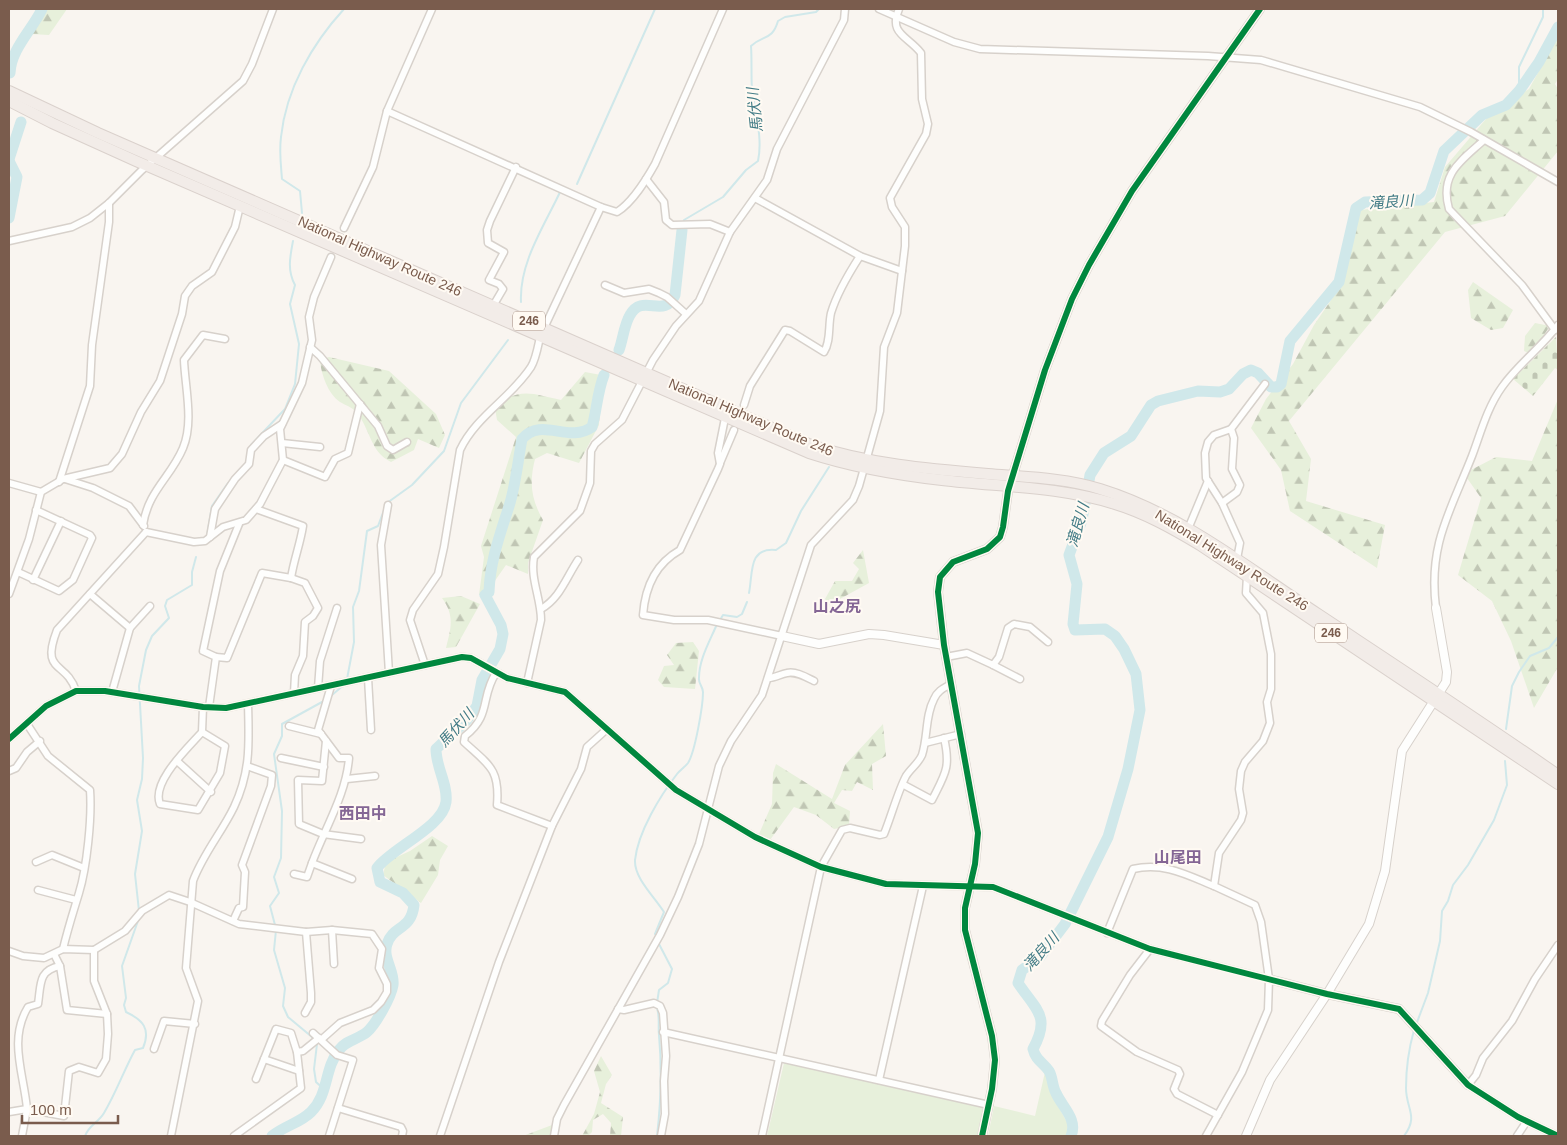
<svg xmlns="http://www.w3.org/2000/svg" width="1567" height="1145" viewBox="0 0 1567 1145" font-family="Arial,'Noto Sans JP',sans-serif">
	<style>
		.green { fill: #e7f0db }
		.forest { fill: url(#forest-firs) }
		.cemetery { fill: url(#cemetery-stones) }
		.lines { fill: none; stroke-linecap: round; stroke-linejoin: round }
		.stream { stroke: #d0e8ea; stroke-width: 2 }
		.river { stroke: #d0e8ea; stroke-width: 11 }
		.minor-casing { stroke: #d7d1cb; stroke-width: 9 }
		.tertiary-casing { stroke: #d7d1cb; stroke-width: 10 }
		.trunk-casing { stroke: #dad1cc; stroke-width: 12 }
		.minor { stroke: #fefefd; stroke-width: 6 }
		.tertiary { stroke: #fefefd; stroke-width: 8 }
		.trunk { stroke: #f2ece8; stroke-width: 10 }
		.cycleway-casing { stroke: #fffaf3; stroke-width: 9 }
		.cycleway { stroke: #00873e; stroke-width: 6 }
		.labels { text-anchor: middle; stroke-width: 4; stroke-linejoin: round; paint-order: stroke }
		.shield { fill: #fffaf3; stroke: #a28b7f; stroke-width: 1 }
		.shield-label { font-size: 12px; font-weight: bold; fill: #7a5c4d }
		.street-label { font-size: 14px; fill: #7a5c4d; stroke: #fffaf3 }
		.water-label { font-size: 15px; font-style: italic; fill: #437c86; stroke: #fffaf3 }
		.quarter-label { font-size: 16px; font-weight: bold; fill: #846695; stroke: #fffaf3 }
	</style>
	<defs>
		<pattern id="forest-firs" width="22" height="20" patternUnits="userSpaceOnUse" patternTransform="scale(1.25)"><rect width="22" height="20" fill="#e7f0db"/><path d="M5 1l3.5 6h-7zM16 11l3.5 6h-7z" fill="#c0c6b4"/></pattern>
		<pattern id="cemetery-stones" width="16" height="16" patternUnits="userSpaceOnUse" patternTransform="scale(1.25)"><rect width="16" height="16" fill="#e7f0db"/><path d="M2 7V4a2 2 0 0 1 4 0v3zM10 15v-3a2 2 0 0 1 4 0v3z" fill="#c0c6b4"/></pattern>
	</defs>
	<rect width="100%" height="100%" fill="#f9f5f0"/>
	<g class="green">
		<polygon points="784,1063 983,1107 977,1136 767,1136"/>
		<polygon points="1045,1072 1053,1097 1068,1124 1067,1136 988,1136 994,1106 1035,1116"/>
	</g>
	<g class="forest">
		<polygon points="43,9 67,9 49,35 31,34"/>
		<polygon points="1558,36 1558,79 1555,84 1558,89 1558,151 1505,216 1445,232 1289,421 1311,459 1306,501 1385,525 1377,568 1290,511 1281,470 1251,428 1266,399 1293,364 1314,325 1342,284 1360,210 1434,202 1445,167 1492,112 1529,89"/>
		<polygon points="1473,282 1513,310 1503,328 1491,330 1471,318 1468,290"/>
		<polygon points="1535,323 1550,326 1531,354 1524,351 1525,336"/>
		<path d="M329,357l60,14 47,43 9,21 -6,13 -21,-9 -4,11 -23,12c-22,-11 -20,-33 -35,-50 -4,-5 -11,-7 -16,-10 -12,-8 -19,-28 -20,-42z"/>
		<path d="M585,372l16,3 -2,50 -20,38 -32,-10 -12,6c-6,24 -4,40 8,61l-15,43v11l-22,-9 -21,30h-6l5,-38 -3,-11 35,-109 -19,-17 -2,-12c23,-22 38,-14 66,-8z"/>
		<polygon points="1558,399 1558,667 1534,708 1511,641 1492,601 1458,575 1481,498 1467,478 1471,470 1496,457 1532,461"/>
		<polygon points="863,550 869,583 829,605 825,599 835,581 852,581 859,569 853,563"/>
		<path d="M461,596l19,8 -24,43 -10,1c5,-20 9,-32 -4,-50z"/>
		<polygon points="693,642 699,651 695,689 664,687 658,680 664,666 674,665 667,655 676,643"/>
		<polygon points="883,724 886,756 872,764 873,790 857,782 852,791 842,790 834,803 850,811 849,826 834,829 816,815 794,807 770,840 759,834 772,804 773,773 776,764 832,799 845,765"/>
		<polygon points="432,836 448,846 440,860 438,875 421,903 383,875 386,862 410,851"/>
		<polygon points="601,1056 612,1075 606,1084 601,1103 623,1117 621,1136 610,1136 611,1123 603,1114 593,1120 592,1132 588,1136 582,1136 594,1114 600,1092 594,1071"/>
		<polygon points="552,1125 551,1136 523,1136"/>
	</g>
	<polygon class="cemetery" points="1556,337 1558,370 1555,368 1533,396 1513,379"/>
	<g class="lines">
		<g class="stream">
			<polyline points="1519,91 1519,67 1543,17 1543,9"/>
			<polyline points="577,184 655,9"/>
			<path d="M302,213l-2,-22 -18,-12c-1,-13 -3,-28 -1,-42 5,-48 31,-93 63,-128"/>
			<path d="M684,220l39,-23 23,-27 12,-9c5,-23 -3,-48 -6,-71 -1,-14 0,-30 -1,-44 13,-12 21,-5 27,-25l7,-4 31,-5 3,-3"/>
			<path d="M521,302c-2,-40 24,-77 40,-112"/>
			<path d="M247,456l4,-11 34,-36 10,-25 4,-40 -9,-40 5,-19c-8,-15 -5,-28 -2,-44"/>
			<polyline points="387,503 412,485 444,451 461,403 508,340"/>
			<polyline points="207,536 212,506 228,483"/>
			<path d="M749,593c4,-20 -1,-46 27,-43l10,-7 15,-32 28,-44"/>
			<polyline points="720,620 723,615 737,617 742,614 747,602"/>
			<polyline points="347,679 354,642 353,607 359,591 367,531 378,526 384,510"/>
			<polyline points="332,695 345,684"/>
			<polyline points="1506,729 1512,686 1519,672 1530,656 1549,648 1558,637"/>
			<polyline points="139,911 135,874 142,831 137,800 142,779 143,758 139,686 146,650 152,636 169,618 165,606 167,600 192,585 192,572 196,557"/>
			<polyline points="275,925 270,906 279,893 274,877 281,858 282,811 274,754 282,736 282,724 322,702"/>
			<polyline points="276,930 274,950 285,988 283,1006 288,1017 312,1037 317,1044 314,1069 316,1082 325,1090"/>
			<path d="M655,934l9,-22c-10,-16 -30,-34 -29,-52 3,-28 25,-64 42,-86 3,-4 8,-7 11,-11 7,-11 15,-57 15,-71 0,-5 -5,-9 -4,-14 0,-19 11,-37 18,-54"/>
			<polyline points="657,1003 659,990 668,983 672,969 659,944"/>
			<polyline points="1416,1025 1428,993 1440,941 1442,911 1448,901 1453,885 1468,865 1494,820 1507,785 1505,761"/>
			<path d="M85,1136c4,-11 13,-13 19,-23 12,-20 20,-43 31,-63l8,-2c8,-19 0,-28 -17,-36l-2,-7 2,-7 -4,-32 17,-48"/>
			<path d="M657,1136c4,-34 5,-67 2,-101 -1,-10 1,-18 -2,-27"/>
			<path d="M1404,1136c15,-20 2,-27 2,-48 0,-19 3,-40 8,-58"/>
		</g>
		<g class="river">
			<path d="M10,73c1,-24 22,-43 32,-64"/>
			<polyline points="9,159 21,122"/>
			<polyline points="9,161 17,177 9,218"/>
			<path d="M619,350c4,-11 5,-25 11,-35 13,-23 34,5 45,-20l7,-65"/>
			<path d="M272,1136c12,-10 28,-13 39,-24 18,-18 13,-43 28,-62 7,-10 18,-10 28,-18 9,-8 24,-35 26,-47 2,-14 -11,-27 -6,-41 6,-19 24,-13 27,-39l-11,-12 -23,-11 -3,-14c15,-20 66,-41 69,-66 2,-18 -10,-34 -10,-53l30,-28 11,-15 5,-26 18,-31 3,-15 -2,-9 -16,-30 4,-3c1,-32 12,-60 21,-89 6,-21 8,-43 12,-64 20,-23 46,5 70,-12 5,-17 5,-34 12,-52"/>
			<path d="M1071,1136c7,-17 -9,-29 -15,-43 -4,-7 -3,-15 -7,-22 -6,-9 -13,-10 -16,-22 18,-33 3,-39 -15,-66l4,-13 18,-13 25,-33 43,-87 20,-68 12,-59 -4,-36 -12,-25 -9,-13 -10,-7 -30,1 -2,-6 4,-40 -8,-29 13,-35 8,-45 14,-22 27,-17 20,-31 7,-4 40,-10 22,1 9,-3 14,-15 8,-4 7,3 13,14h6l4,-3 9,-43 49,-59 17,-74 9,-6 57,-2 8,-7 14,-42 38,-36 24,-10 13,-14 20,-29 19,-35"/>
		</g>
		<defs>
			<g id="minor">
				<polyline points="879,9 954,42 980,49 1208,56 1261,60 1420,107 1471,132 1558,182"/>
				<path d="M387,111l214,96 16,5c16,-10 29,-32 38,-48l68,-155"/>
				<path d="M1484,140c-23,21 -45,34 -35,69l73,76 33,45"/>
				<polyline points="646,179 664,202 666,220 672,225 710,224 730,232"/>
				<polyline points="755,198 860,256 902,271"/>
				<polyline points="344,228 373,167 387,111 432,9"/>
				<polyline points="9,241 72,227 90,218 109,203 142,170 243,81 252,64 273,9"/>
				<polyline points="605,285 624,293 649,289 659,293 667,297 686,314"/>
				<polyline points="493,306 503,289 499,284 489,280 504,252 488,243 487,230 490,221 516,167"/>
				<polyline points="544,328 601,207"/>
				<polyline points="310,347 320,356 378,426 387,446 393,450 407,442"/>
				<path d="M744,405l6,-19 35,-56 5,1 34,21c7,-11 4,-26 7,-39 6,-20 18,-40 29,-57"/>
				<path d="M725,418l-7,35 2,11 -2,5 -38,81c-25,14 -35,37 -37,65l31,5h34l74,16"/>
				<polyline points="282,443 320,447"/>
				<polyline points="283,460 325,477 335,459 348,453 360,404"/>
				<polyline points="720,463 734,430"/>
				<polyline points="65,479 93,488 129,506 144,526"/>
				<polyline points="59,482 90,386 92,345 109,222 109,203"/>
				<polyline points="9,483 41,492"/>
				<polyline points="1222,503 1237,492 1240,485 1232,469 1234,438 1231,429"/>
				<polyline points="388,505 381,545 389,673"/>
				<path d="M256,509l47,17c-3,19 -9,33 -12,52"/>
				<path d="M143,525c5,-34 28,-48 40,-77 11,-26 2,-61 1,-88l19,-25 22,4"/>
				<polyline points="1188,529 1208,481"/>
				<polyline points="146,532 194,542 205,541 223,527 246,520 260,504 283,460 280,429 302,383 312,340 309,317 314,297 331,257"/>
				<polyline points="210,537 215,509 235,479 249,464 251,450 264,436 282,424"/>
				<polyline points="1237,559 1240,543 1222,503 1206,478 1205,453 1208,442 1214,435 1231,429 1265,384"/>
				<polyline points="18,572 59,591 73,580 92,538 90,535 36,510"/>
				<polyline points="33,580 61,521"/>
				<polyline points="9,594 29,539 41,492 63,479 110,468 122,454 141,412 160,381 182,314 185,296 192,286 212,272 235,227 240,206"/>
				<polyline points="90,594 130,628"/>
				<path d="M1436,608c-8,-63 14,-96 36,-152 9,-24 15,-48 30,-69 16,-23 40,-40 56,-62"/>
				<path d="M541,609c19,-11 25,-31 37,-49"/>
				<polyline points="216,657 227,658 262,573 291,578 305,583 318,608 313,616 305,622 303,656 295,675 294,693"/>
				<polyline points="946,657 967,653 993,665 999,657 1008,628 1014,624 1030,627 1048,642"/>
				<path d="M425,665l-15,-45 3,-10 25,-36 6,-27 16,-97c16,-34 51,-52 71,-83 5,-8 7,-21 9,-30"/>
				<polyline points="993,665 1020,679"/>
				<path d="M496,673c-16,24 -4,42 -31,63l-1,6c25,23 36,27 33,63l55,21"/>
				<polyline points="368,678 371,730"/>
				<path d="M768,678c8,0 12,-4 19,-5 9,-2 19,4 27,8"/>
				<path d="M527,683l14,-63c0,-22 -11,-41 -7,-63l46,-46 10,-28 1,-32 4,-7 27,-24 31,-60 23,-34 23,-25 31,-69 37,-52 10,-31 67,-129 1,-11"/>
				<path d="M331,686l-13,44 21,28h10c-3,37 -24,70 -37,105l40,16"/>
				<polyline points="318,688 320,661 337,608"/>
				<path d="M76,691c-10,-31 -36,-17 -19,-61l89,-98"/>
				<polyline points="112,692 130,628 150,606"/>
				<polyline points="209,707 216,657 203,651 220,571 239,524"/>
				<path d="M27,724l21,32 42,34c2,27 -3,77 -11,103 -6,20 -11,35 -16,56"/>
				<polyline points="289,726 321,734"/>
				<path d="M202,732c-14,16 -51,50 -42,72l38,6 22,-37 5,-27 -23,-14 1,-25"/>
				<polyline points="9,739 46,706 76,691 105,691 203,707 226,708 462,657 471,658 507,678 565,692 676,790 755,837 821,867 886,884 993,887 1150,949 1269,979"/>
				<polyline points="326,741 322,781 298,780 299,824 323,834 361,839"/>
				<polyline points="925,743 961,734"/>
				<polyline points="281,758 324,767"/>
				<polyline points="177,761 211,792"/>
				<polyline points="9,771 16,768 27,752 40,741"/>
				<polyline points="347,779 375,776"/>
				<path d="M904,785l28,15c13,-26 19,-32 12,-62"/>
				<polyline points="36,862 52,855 84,868"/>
				<polyline points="294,874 307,877 312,863"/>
				<polyline points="38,890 76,900"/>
				<polyline points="233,921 239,908 243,907 245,872 242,865 271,786 272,775 247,766"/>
				<polyline points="332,930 334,964"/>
				<path d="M1107,933l26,-64c31,-7 54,6 81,17"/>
				<polyline points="1150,949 1130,975 1102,1021 1101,1026 1137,1052 1178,1070 1180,1074 1174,1089 1177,1094 1218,1115"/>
				<polyline points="9,951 23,956 44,958 63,949 94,950 125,931 142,911 169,895 190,902 239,924 306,932 332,930 372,934 382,949 379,968 387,984 387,992 381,1002 373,1010 340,1023 322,1039"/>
				<polyline points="54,954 60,966 67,1010 107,1014"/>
				<polyline points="618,1009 624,1010 654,1003 660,1006 663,1013 666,1056 664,1081 665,1114 661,1136"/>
				<polyline points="305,1013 311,1002 311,993 306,932"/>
				<polyline points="663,1032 989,1105"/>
				<polyline points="313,1033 337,1055 353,1060 329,1136"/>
				<polyline points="154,1049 164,1021 195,1024"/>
				<polyline points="297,1052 303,1051 319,1038"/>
				<polyline points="256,1079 264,1059 299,1071"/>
				<polyline points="879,1080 923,886"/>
				<polyline points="338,1108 401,1127 403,1131 402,1136"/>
				<path d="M9,1112l18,-3c-3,-35 -19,-69 1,-102l10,-3c3,-19 0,-34 22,-38"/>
				<polyline points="22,1136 27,1109 64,1116 69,1071 79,1067 98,1073 106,1059 108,1034 107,1014 94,981 94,950"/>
				<path d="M171,1136l27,-135 -12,-33 7,-87c10,-27 29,-49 41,-74 17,-36 15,-65 14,-103"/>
				<polyline points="234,1136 301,1088 297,1052 291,1033 276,1029 264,1059"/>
				<polyline points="440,1136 499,962 552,826 581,769 587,747 607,729"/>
				<path d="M554,1136l3,-17 7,-14 96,-170 18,-38 21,-53 20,-78 12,-25 31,-46 49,-150 42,-45 6,-14 21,-75 4,-64 13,-34 8,-67v-19l-13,-20 -2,-9 36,-64 2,-10 -6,-25 -1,-46c-13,-17 -33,-19 -22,-44"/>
				<path d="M762,1136l59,-269 21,-37 8,-2 30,7 4,-1c7,-17 14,-43 22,-58 5,-8 12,-12 16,-21 6,-19 3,-39 12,-56 3,-8 10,-11 17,-15"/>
				<polyline points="1206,1136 1242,1072 1268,1010 1269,979 1261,922 1255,905 1214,886 1219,853 1241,820 1243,813 1239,789 1241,771 1245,762 1263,741 1270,723 1267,702 1271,689 1271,654 1263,613 1246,593 1247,576"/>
				<polyline points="1517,1136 1527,1121"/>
				<polyline points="1558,1136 1518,1117 1468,1085 1476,1075 1483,1058 1512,1021 1535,979 1558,945"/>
			</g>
			<g id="tertiary">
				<polyline points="782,636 819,644 869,634 884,635 944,645"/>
				<polyline points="1269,979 1327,994 1399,1009 1468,1085"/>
				<polyline points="982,1136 992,1089 995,1060 992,1036 965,930 965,908 975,864 978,833 944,645 938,592 940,577 953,562 987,549 1000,537 1003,527 1008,491 1045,370 1072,299 1089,265 1132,191 1260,9"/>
				<polyline points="1246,1136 1270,1080 1327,994 1369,924 1385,871 1402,751 1446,682 1447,672 1436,608"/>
			</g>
			<g id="trunk">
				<path d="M9,91l89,42 713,312c57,19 117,24 177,29 37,3 77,4 112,15 81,25 148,79 218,125 80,53 161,106 240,161"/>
				<path d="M9,101l43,22 84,38 673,292c43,14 88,22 133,27 58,7 116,6 173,24 30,9 58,25 85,41l358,239"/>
			</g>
		</defs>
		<use href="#minor" class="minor-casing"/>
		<use href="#tertiary" class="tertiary-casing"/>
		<use href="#trunk" class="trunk-casing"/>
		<use href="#minor" class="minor"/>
		<use href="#tertiary" class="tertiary"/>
		<use href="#trunk" class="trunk"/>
		<defs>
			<g id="cycleway">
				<polyline points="9,739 46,706 76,691 105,691 203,707 226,708 462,657 471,658 507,678 565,692 676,790 755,837 821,867 886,884 993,887 1150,949 1327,994 1399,1009 1468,1085 1518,1117 1558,1136"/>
				<polyline points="982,1136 992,1089 995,1060 992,1036 965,930 965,908 975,864 978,833 944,645 938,592 940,577 953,562 987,549 1000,537 1003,527 1008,491 1045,370 1072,299 1089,265 1132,191 1260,9"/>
			</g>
		</defs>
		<use href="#cycleway" class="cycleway-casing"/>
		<use href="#cycleway" class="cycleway"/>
	</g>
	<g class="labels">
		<g class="shield">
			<rect x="513" y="311.5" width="32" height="19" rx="4"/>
			<rect x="1315" y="623.5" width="32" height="19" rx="4"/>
		</g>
		<g class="shield-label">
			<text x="529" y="325">246</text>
			<text x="1331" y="637">246</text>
		</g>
		<g class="street-label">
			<text transform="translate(380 256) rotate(24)" y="5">National Highway Route 246</text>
			<text transform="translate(751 417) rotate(23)" y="5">National Highway Route 246</text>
			<text transform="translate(1232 560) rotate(32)" y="5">National Highway Route 246</text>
		</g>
		<g class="water-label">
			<text transform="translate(755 110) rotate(-96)" y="5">馬伏川</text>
			<text transform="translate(1391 202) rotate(-4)" y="5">滝良川</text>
			<text transform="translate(1078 525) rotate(-74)" y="5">滝良川</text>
			<text transform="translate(456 728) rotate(-48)" y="5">馬伏川</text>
			<text transform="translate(1041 952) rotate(-48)" y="5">滝良川</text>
		</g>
		<g class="quarter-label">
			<text x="837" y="612">山之尻</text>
			<text x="363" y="819">西田中</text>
			<text x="1178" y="863">山尾田</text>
		</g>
	</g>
	<rect width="1567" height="1145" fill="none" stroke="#7a5c4d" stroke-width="20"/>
	<path d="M22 1115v8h96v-8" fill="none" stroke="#7a5c4d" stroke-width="2.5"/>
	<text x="30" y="1115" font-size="15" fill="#7a5c4d" stroke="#fffaf3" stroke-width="4" paint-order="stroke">100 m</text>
</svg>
